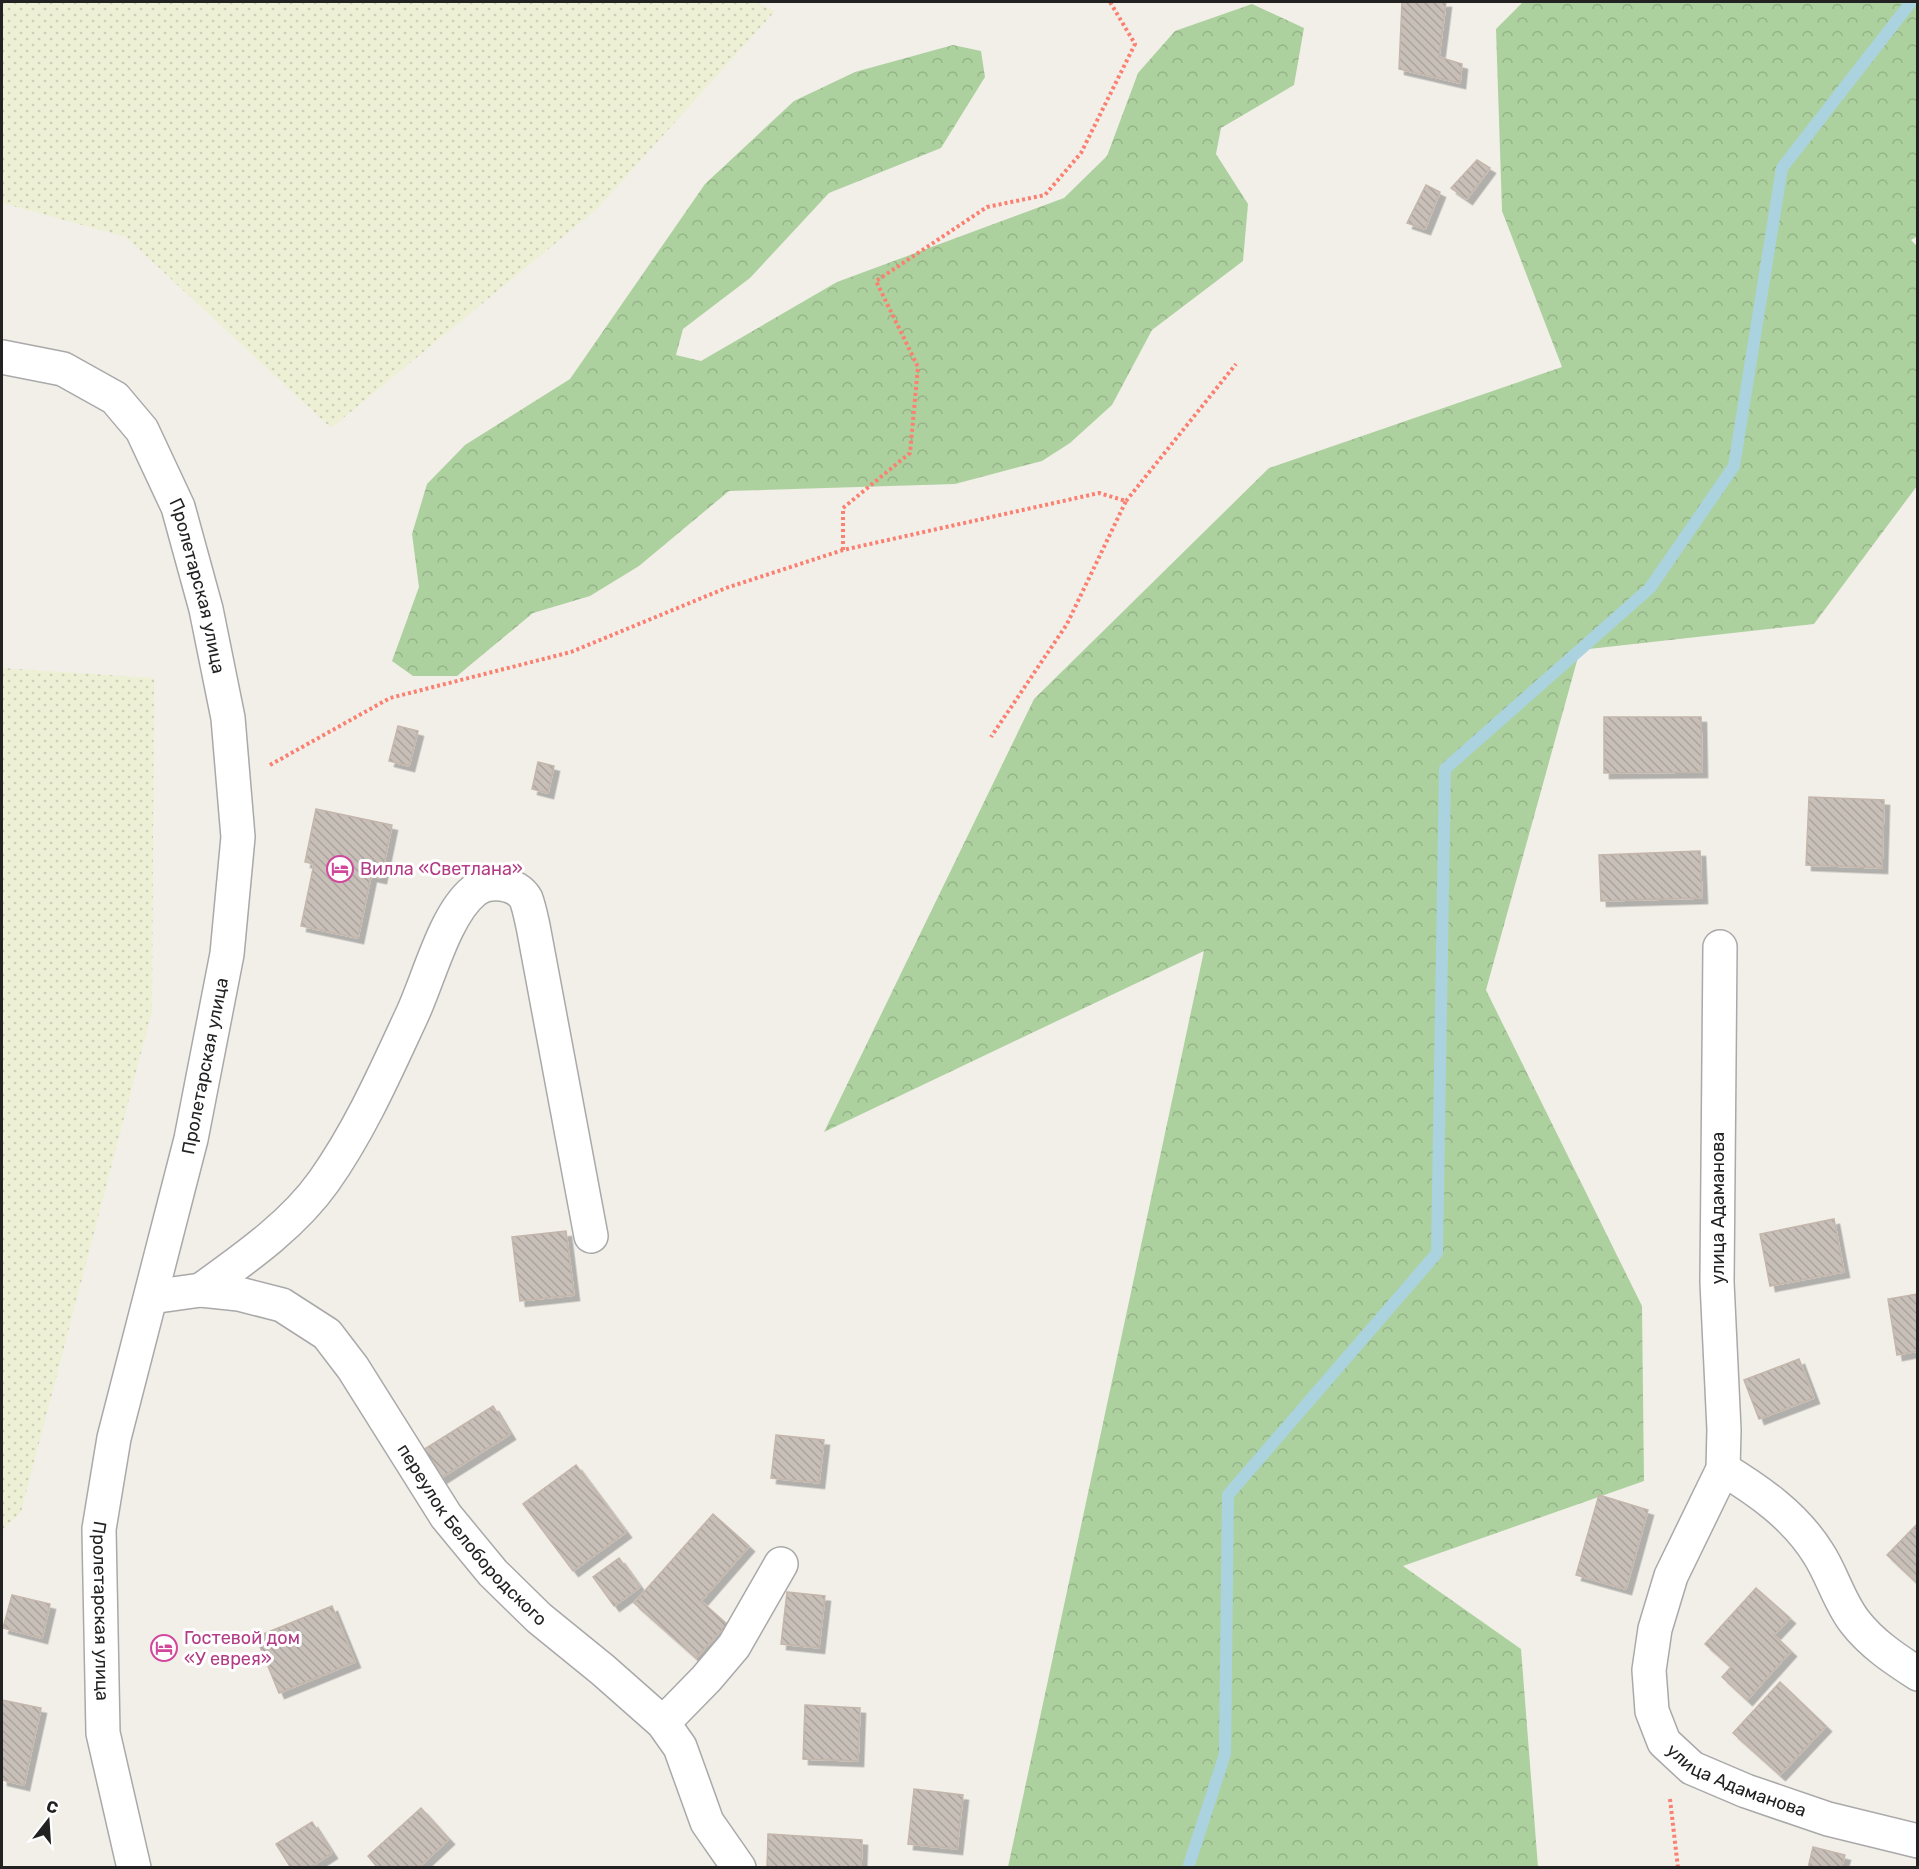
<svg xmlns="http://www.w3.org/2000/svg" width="1919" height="1869" viewBox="0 0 1919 1869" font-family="Rubik,sans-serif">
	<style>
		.farmland { fill: url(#farmland-dots) }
		.forest { fill: url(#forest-crowns) }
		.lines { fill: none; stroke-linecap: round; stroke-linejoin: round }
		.stream { stroke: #aad3df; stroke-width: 12 }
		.building { fill: url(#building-back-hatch); stroke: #c4b6ab; stroke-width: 1.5; filter: url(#shadow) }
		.minor-casing { stroke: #a9a9a9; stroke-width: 36 }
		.path { stroke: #fa8072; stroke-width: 4; stroke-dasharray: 3 3; stroke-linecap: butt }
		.minor { stroke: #fff; stroke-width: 33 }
		.labels { text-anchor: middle; stroke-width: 6; stroke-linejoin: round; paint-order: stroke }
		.street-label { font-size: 18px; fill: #222; stroke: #fff }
		.hotel-label { font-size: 18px; fill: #b23c85; stroke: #fff; text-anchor: start }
	</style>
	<defs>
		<pattern id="farmland-dots" width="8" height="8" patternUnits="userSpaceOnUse" patternTransform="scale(1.5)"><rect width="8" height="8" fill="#eef0d5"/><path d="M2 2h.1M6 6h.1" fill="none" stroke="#ccceb7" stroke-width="1.8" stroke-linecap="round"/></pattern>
		<pattern id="forest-crowns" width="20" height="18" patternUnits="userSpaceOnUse" patternTransform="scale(1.5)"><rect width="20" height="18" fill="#add19e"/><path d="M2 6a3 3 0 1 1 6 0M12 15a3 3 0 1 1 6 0" fill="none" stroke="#95b388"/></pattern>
		<pattern id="building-back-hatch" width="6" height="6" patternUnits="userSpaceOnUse" patternTransform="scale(1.5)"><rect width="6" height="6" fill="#c7bfb8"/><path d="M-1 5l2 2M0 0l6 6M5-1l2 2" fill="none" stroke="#aba49e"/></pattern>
		<filter id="shadow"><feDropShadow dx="5.5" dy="5.5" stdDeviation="0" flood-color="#0004"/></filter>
	</defs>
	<rect width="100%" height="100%" fill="#f2efe9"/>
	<g class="farmland">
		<polygon points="2,2 755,2 775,11 597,209 331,428 126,237 2,203"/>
		<polygon points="2,668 154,678 152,1011 21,1512 2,1530"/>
	</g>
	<g class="forest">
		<polygon points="1523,2 1917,2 1918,236 1911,240 1918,247 1917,486 1814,624 1580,650 1486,990 1642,1306 1644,1481 1403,1566 1521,1649 1538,1867 1008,1867 1204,951 824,1132 1034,699 1269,468 1562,367 1502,211 1496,29"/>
		<polygon points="1252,4 1304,28 1294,85 1221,128 1216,154 1248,204 1243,261 1152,330 1112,405 1070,443 1042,461 955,484 729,491 639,566 590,596 533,613 457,676 413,676 392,661 419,587 412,534 427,484 465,445 570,379 705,184 794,101 855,72 953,45 981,51 985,77 941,148 829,193 750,278 683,329 676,355 701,361 837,282 1064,198 1107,156 1138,73 1175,31"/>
	</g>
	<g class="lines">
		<polyline class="stream" points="1188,1868 1225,1754 1228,1495 1437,1253 1445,769 1650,588 1734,466 1782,168 1911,2"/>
	</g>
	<g class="building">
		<polygon points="1402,2 1446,2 1439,57 1462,64 1460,83 1399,69"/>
		<polygon points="1477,160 1490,168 1467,199 1451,188"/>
		<polygon points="1426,185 1440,192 1425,229 1407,223"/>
		<polygon points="1604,717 1701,717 1702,772 1604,773"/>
		<polygon points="398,726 418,731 409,766 389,761"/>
		<polygon points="538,762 554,766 548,793 532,789"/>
		<polygon points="1809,797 1884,800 1882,868 1806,865"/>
		<polygon points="316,809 392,825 381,878 371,876 358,938 301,926 314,864 305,862"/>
		<polygon points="1700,851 1702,898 1601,901 1599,855"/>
		<polygon points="1834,1219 1844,1272 1770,1286 1760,1234"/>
		<polygon points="566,1231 574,1295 520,1301 512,1237"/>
		<polygon points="1918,1294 1918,1351 1897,1355 1888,1299"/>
		<polygon points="1799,1359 1814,1398 1759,1419 1744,1380"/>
		<polygon points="493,1406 510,1434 441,1478 423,1450"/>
		<polygon points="776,1435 824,1440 819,1483 771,1478"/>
		<polygon points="576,1465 626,1532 573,1571 523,1504"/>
		<polygon points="1599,1495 1648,1510 1626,1589 1576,1575"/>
		<polygon points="713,1514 749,1546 701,1601 727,1624 696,1658 634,1603"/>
		<polygon points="1918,1523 1918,1584 1887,1555"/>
		<polygon points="619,1558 640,1587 614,1606 593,1577"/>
		<polygon points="1756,1588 1790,1618 1774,1635 1791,1651 1747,1700 1722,1677 1731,1667 1705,1644"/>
		<polygon points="787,1592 825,1596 819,1648 781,1644"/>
		<polygon points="12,1595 50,1604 42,1638 3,1628"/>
		<polygon points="332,1606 355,1662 279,1693 256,1637"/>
		<polygon points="1780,1682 1826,1726 1780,1775 1733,1733"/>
		<polygon points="2,1700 41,1708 24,1785 2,1780"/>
		<polygon points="805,1705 860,1708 858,1761 803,1759"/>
		<polygon points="914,1789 963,1795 957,1849 908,1844"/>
		<polygon points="421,1808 449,1839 418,1868 378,1868 368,1856"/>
		<polygon points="312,1822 332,1853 309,1868 291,1868 276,1844"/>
		<polygon points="768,1834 862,1840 861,1868 767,1868"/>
		<polygon points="1813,1847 1845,1855 1841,1868 1808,1868"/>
	</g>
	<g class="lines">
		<defs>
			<g id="minor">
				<path id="s1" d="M2,357l61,12 52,29 27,32 36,77 28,102 22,109 10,119 -11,117 -36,185 -77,299 -15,91 4,204 31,135"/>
				<path id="s2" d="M1720,947l-3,335 7,148 -1,39 -52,107 -16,53 -6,41 3,41 12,31 28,26 54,23 82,28 90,22"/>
				<path d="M201,1290c43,-31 92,-65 123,-109 36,-51 61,-108 87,-164 17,-35 33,-102 63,-126 14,-12 43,-9 52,8 3,8 5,18 7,27l58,310"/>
				<path id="s3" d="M151,1297l50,-7 38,4 43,11 45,29 26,34 93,148 47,57 46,45 64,52 60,53 17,24 27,75 32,46"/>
				<path d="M1723,1469c36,22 72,47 95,84 14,21 21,49 37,69 17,22 40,37 63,52"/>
				<polyline points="663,1723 706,1679 734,1646 781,1564"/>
			</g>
		</defs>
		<use href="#minor" class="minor-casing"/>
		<g class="path">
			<polyline points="1126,501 1236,364"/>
			<polyline points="843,550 843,508 910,453 918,367 876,281 987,207 1045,195 1081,153 1135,44 1110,2"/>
			<polyline points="270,765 390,698 571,652 726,588 843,550 1099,493 1126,501 1067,624 991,737"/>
			<polyline points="1670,1799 1678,1868"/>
		</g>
		<use href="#minor" class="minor"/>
	</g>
	<defs>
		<symbol id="hotel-ring" viewBox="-11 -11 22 22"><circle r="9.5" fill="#fff" stroke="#d1479c" stroke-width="1.5"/><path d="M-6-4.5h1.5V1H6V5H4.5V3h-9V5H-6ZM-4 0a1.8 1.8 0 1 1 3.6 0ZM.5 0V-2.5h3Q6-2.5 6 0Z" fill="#d1479c"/></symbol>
	</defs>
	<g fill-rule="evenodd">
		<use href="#hotel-ring" x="325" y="854" width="30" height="30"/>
		<use href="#hotel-ring" x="149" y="1633" width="30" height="30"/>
	</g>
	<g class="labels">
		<g class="street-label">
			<text dy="6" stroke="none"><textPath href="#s1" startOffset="330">Пролетарская улица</textPath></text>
			<text transform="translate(205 1066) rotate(-79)" y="6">Пролетарская улица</text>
			<text transform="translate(1718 1208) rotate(-90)" y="6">улица Адаманова</text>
			<text dy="6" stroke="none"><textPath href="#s3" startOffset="435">переулок Белобородского</textPath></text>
			<text dy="6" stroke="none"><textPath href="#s1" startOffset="1374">Пролетарская улица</textPath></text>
			<text dy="6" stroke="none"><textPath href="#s2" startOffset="896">улица Адаманова</textPath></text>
		</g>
		<g class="hotel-label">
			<text x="360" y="875">Вилла «Светлана»</text>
			<text x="184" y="1644">Гостевой дом<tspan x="184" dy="21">«У еврея»</tspan></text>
		</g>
	</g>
	<rect width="1919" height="1869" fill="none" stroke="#222222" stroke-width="6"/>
	<g transform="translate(48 1821) rotate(17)" stroke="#ffffff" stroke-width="4.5" paint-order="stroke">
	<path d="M0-4.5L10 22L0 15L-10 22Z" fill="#222222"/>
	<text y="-9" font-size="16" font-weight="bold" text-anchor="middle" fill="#222222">С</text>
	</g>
</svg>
